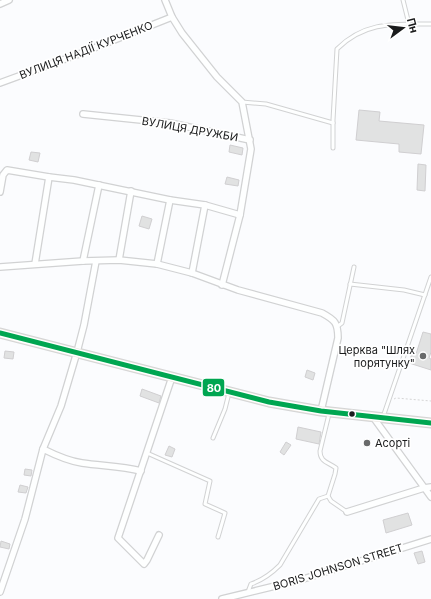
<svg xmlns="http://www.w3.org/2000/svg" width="431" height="599" viewBox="0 0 431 599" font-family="Inter,sans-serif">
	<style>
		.building { fill: #e1e2e2; stroke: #d0cfd1 }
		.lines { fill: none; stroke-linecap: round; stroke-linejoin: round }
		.service-casing { stroke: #d1d2d3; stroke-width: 5 }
		.minor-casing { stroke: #d1d2d3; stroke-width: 8 }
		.trunk-casing { stroke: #d4d5d6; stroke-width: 11 }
		.path { stroke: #d6d6d6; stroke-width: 1; stroke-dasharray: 2 2; stroke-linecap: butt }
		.service { stroke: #feffff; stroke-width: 3 }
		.minor { stroke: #feffff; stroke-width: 5.5 }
		.trunk { stroke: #e8e2db; stroke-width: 9 }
		.bus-1-casing { stroke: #fff; stroke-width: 8 }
		.bus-1 { stroke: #00a651; stroke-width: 5 }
		.poi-dot { fill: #696a6b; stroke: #fff; stroke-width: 1.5 }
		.bus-dot { fill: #1a1b1c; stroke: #fff; stroke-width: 1.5 }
		.labels { text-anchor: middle; stroke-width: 3.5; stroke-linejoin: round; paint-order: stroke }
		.street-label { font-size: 11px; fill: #1a1b1c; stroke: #fff }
		.poi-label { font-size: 11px; fill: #1a1b1c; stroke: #fff; text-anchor: end }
		.line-badge { stroke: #fff; stroke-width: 1.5 }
		.badge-label { font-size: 11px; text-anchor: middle; font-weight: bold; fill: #fff }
	</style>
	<rect width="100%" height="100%" fill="#fbfcfe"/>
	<g class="building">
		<polygon points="359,110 380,112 379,121 424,125 421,154 399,152 399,144 356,140"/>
		<polygon points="230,145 243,148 242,155 229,152"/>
		<polygon points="31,152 40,153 38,162 29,160"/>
		<polygon points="418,164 426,165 425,191 417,190"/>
		<polygon points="227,177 239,180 238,186 225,184"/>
		<polygon points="142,216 152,219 149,229 139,226"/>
		<polygon points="423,332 431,334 431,352 429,358 431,359 431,370 409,363 412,353 416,354"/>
		<polygon points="5,351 14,352 13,359 4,358"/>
		<polygon points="307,370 315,373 313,380 305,377"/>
		<polygon points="142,389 161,396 159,403 140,396"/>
		<polygon points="298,427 321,432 319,444 296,439"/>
		<polygon points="286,442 291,445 284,455 280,452"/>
		<polygon points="169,446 175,449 172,457 165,455"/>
		<polygon points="25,469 32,470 31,476 24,475"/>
		<polygon points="20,485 28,487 26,493 18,492"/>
		<polygon points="408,513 412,525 386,533 383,520"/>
		<polygon points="1,541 10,544 9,549 0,547"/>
		<polygon points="422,551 425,562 418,564 414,553"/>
	</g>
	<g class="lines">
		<defs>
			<g id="service">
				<polyline points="403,0 409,24"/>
				<polyline points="242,102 266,104 333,123"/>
				<path d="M333,148v-28l4,-71c28,-28 58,-25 94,-25"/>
				<polyline points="350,284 404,290 425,295"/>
				<polyline points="338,326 342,323 354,267"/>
				<path d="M329,414l-9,37c0,11 8,11 16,17l-1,6 -7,22 3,5 16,11"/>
				<polyline points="383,417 431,277"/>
				<polyline points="213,438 225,409 229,393"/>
				<polyline points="147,453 210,481 205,504 225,513 218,537"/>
				<path d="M248,592l3,-8c12,-4 20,-10 29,-19l39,-66 9,-3"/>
			</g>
			<g id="minor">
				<polyline points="165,0 172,17 182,33 217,77 242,102 251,149 240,215 222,285"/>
				<polyline points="0,4 9,0"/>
				<polyline points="0,83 79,54 172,17"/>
				<polyline points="83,114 170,123 250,140"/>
				<polyline points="0,192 3,175 7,170 49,177 74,180 170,200 205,205 240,215"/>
				<polyline points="119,260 131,191"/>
				<polyline points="83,261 99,185"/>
				<polyline points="35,264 49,177"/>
				<polyline points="157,264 170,200"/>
				<path d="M0,267l83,-6 36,-1 38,4 35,9 46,17 84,23c13,7 16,10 16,25l-17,73"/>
				<polyline points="192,273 205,205"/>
				<polyline points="373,417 431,497"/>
				<path d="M43,449c12,6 25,12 39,14 20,3 39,3 59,8"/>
				<polyline points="347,512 424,488 431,487"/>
				<polyline points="159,535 147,560 144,564 118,538 172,377"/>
				<polyline points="0,592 25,519 43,449 61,406 77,352 84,325 96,261"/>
				<polyline points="222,599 300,580 431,539"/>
			</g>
			<polyline id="trunk" points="0,333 269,402 321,411 431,423"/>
		</defs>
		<use href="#service" class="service-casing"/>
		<use href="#minor" class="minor-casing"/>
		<use href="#trunk" class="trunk-casing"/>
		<polyline class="path" points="394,399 396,398 431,401"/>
		<use href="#service" class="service"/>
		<use href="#minor" class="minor"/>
		<use href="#trunk" class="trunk"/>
		<defs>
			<polyline id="bus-1" points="0,333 269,402 321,411 431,423"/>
		</defs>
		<use href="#bus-1" class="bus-1-casing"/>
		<use href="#bus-1" class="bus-1"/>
	</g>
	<g class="poi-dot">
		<circle cx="423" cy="356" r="4"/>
		<circle cx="367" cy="443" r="4"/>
	</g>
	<circle class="bus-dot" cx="352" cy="414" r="3.5"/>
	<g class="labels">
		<g class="street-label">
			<text transform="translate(86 50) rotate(-21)" y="4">ВУЛИЦЯ НАДІЇ КУРЧЕНКО</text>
			<text transform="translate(190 129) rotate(10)" y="4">ВУЛИЦЯ ДРУЖБИ</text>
			<text transform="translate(338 567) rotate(-17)" y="4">BORIS JOHNSON STREET</text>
		</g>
		<g class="poi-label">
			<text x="415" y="354">Церква "Шлях<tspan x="415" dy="13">порятунку"</tspan></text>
			<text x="375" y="447" text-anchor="start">Асорті</text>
		</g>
	</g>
	<rect class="line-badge" x="202" y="378" width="23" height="19" rx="4" fill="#00a651"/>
	<g class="badge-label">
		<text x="214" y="392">80</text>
	</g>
	<g transform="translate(403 28) rotate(75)" stroke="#ffffff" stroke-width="3" paint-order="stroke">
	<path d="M0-3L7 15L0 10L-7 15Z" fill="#1a1b1c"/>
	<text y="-6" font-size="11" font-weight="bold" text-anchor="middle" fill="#1a1b1c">Пн</text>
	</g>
</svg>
